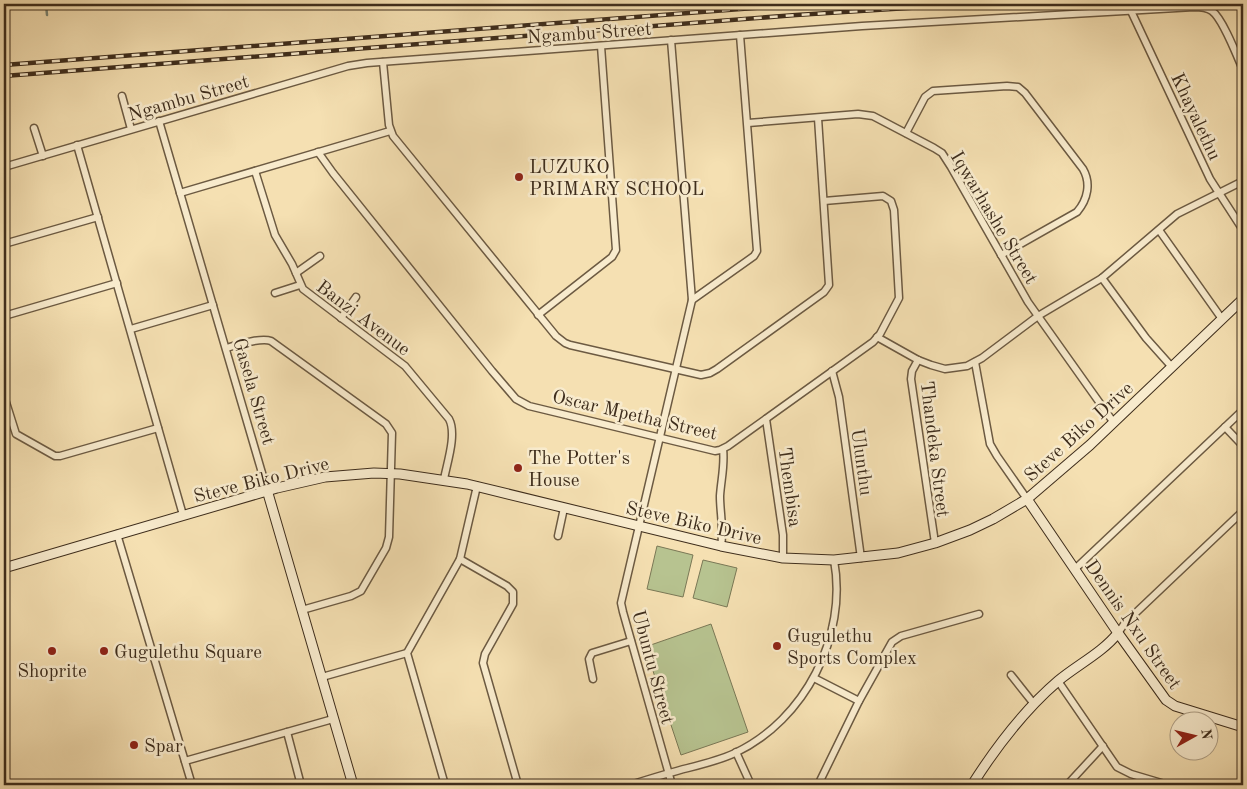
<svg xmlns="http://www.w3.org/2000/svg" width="1247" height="789" viewBox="0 0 1247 789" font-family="'Old Standard TT',serif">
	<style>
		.green { fill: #b7c390; stroke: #7a7856 }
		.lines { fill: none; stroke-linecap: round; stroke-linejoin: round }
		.stream { stroke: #768373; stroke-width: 2.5 }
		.street-casing { stroke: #6c5a42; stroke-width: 9 }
		.secondary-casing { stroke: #3e2d1c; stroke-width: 11 }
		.street { stroke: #f8ebcd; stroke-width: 6 }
		.secondary { stroke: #f8ebcd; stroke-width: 9 }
		.rail-casing { stroke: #3e2d1c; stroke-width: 4.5 }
		.rail { stroke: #f8ebcd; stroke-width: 2.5; stroke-dasharray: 8; stroke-linecap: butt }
		.poi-dot { fill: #8f2418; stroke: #f8ebcd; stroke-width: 2 }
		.labels { text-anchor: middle; stroke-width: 5; stroke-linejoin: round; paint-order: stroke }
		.street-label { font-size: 19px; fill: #3e2d1c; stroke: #f8ebcd }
		.poi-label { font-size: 19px; fill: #3e2d1c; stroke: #f8ebcd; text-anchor: start }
	</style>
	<rect width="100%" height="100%" fill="#f5e0b2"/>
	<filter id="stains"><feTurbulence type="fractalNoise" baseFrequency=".004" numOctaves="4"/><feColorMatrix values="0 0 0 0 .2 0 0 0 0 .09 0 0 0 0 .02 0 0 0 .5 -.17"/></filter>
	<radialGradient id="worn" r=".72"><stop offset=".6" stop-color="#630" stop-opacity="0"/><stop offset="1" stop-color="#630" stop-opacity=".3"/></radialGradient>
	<g class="green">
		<polygon points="657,546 693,555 683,597 647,589"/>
		<polygon points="703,560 737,568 727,607 693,598"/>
		<polygon points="711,624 748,732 681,755 645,647"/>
	</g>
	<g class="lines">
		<polyline class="stream" points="46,4 47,15"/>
		<defs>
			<g id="street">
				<polyline points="1131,11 1210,179 1243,230"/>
				<polyline points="671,40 692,300 621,603 623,612 672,785"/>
				<polyline points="383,62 389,125 393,136 556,336 565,343 570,345 701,375 710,373 717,369 824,292 829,285 818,118"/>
				<polyline points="122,96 131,129"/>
				<polyline points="159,121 267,490"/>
				<polyline points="748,123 858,114 873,116 934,148 942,153 951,167 1028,302 1114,423"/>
				<polyline points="34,128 43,156"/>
				<path d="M906,133l19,-36 8,-6 74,-5 11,1 7,6 58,76c8,14 5,30 -6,43l-76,43"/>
				<polyline points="77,145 183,515"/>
				<polyline points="318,152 333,173 492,371 516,399 529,406 715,451 720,450 728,446 873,342 880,334 899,298 894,210 891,201 883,196 824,201"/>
				<path d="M4,167l344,-101 19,-3 495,-37 332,-19c6,0 12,0 18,4 11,8 25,45 31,59"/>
				<path d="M255,171l20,64 17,29 11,25 102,77 44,53c8,15 -2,44 -5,60"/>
				<polyline points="180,193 390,131"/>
				<polyline points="1159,230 1222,319"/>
				<polyline points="4,244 98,217"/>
				<polyline points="296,273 320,256"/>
				<polyline points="1102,278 1146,338 1171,366"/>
				<polyline points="275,293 300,285"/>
				<polyline points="692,300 754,256 757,251 740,35"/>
				<polyline points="538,315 612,257 616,250 601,46"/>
				<polyline points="4,316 117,283"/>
				<polyline points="341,318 356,297"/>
				<polyline points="131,329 213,305"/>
				<polyline points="877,337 918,360 931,365 945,369 967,366 982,358 1038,316 1102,278 1177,214 1243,181"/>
				<path d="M226,348c11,-3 35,-11 45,-7l115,83 6,9 -3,104 -3,11 -25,43 -10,5 -49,14"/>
				<polyline points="918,360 912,371 911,379 935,543"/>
				<polyline points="975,362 990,444 997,456 1027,499"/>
				<polyline points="832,371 839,397 861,558"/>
				<polyline points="4,396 16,434 55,456 60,456 158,428"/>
				<polyline points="766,419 783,535 783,558"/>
				<polyline points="1225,427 1243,446"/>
				<polyline points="117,534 192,785"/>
				<polyline points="558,536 564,508"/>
				<path d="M721,546c3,-17 -1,-33 -1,-50 1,-16 5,-31 3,-47"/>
				<polyline points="460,559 507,586 513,592 513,604 485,654 483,663 518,785"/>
				<polyline points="1075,569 1243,410"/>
				<polyline points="1118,633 1125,623 1243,511"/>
				<polyline points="1011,675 1034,704"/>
				<polyline points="322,677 407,653"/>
				<polyline points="814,678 859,701"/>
				<polyline points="593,679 589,659 592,653 631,641"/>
				<polyline points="1058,681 1117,767 1131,774 1168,785"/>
				<polyline points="287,732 301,785"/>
				<polyline points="736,752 751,785"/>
				<polyline points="185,761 333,719"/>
				<polyline points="445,785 407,653 460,559 477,486"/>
				<path d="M630,785c19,-6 38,-12 58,-17 16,-4 32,-8 47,-15 70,-33 113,-117 99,-193"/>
				<polyline points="818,785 859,701 892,642 901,636 979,614"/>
				<polyline points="1067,785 1103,746"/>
			</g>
			<g id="secondary">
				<polyline points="267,490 353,785"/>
				<polyline points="1027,499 1118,633 1166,700 1175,706 1243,727"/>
				<polyline points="4,568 277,488 325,477 374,473 400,474 467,484 721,546 783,558 834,560 898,553 935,543 970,530 993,519 1027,499 1090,445 1243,299"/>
				<path d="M972,785c24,-38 51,-74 86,-104 19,-16 44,-28 60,-48"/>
			</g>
		</defs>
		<use href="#street" class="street-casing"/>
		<use href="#secondary" class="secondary-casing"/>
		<use href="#street" class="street"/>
		<use href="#secondary" class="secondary"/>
		<defs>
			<g id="rail">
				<polyline points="4,65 806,4"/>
				<polyline points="4,76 796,15 972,4"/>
			</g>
		</defs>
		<use href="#rail" class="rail-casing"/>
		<use href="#rail" class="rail"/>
	</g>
	<g class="poi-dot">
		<circle cx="519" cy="177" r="5"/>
		<circle cx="518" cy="468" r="5"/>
		<circle cx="777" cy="646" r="5"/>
		<circle cx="52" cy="651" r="5"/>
		<circle cx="104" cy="651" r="5"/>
		<circle cx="134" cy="745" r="5"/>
	</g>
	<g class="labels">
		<g class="street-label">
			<text transform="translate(589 32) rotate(-4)" y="7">Ngambu Street</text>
			<text transform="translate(188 97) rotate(-16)" y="7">Ngambu Street</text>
			<text transform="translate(1197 116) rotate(65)" y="7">Khayalethu</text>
			<text transform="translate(995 217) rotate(59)" y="7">Iqwarhashe Street</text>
			<text transform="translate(364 317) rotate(37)" y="7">Banzi Avenue</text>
			<text transform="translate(255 391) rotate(74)" y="7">Gasela Street</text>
			<text transform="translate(635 414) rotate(13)" y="7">Oscar Mpetha Street</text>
			<text transform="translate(1078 431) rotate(-42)" y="7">Steve Biko Drive</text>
			<text transform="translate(936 449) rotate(83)" y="7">Thandeka Street</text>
			<text transform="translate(863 462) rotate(82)" y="7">Ulunthu</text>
			<text transform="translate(261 479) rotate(-14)" y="7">Steve Biko Drive</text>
			<text transform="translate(791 487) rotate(82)" y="7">Thembisa</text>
			<text transform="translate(694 522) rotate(13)" y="7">Steve Biko Drive</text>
			<text transform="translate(1134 624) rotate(55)" y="7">Dennis Nxu Street</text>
			<text transform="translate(654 667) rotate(75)" y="7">Ubuntu Street</text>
		</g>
		<g class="poi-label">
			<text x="529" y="173">LUZUKO<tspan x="529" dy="22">PRIMARY SCHOOL</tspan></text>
			<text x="528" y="464">The Potter's<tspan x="528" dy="22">House</tspan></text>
			<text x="787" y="642">Gugulethu<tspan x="787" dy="22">Sports Complex</tspan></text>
			<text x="114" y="658">Gugulethu Square</text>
			<text x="52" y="677" text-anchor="middle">Shoprite</text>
			<text x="144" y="752">Spar</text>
		</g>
	</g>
	<rect width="1247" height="789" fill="none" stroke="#f5e0b2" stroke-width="20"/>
	<rect x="5" y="5" width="1237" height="779" fill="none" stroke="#3e2d1c" stroke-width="2.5"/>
	<rect x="10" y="10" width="1227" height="769" fill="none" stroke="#3e2d1c"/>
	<g transform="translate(1194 736) rotate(82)"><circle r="24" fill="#f8ebcd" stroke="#ae9f86"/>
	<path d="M0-4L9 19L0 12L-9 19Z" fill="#8f2418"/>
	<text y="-8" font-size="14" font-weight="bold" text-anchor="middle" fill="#3e2d1c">N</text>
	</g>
	<rect width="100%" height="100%" filter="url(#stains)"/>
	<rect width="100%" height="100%" fill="url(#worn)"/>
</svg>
